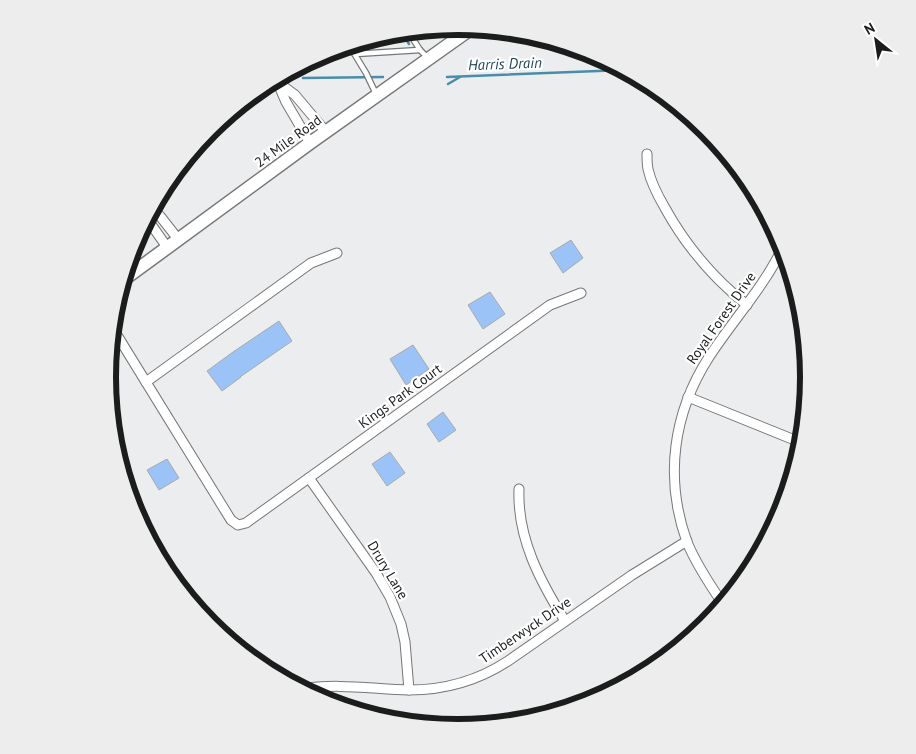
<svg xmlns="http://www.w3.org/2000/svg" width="916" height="754" viewBox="0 0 916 754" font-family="'PT Sans',sans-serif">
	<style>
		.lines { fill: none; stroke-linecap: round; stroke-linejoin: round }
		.stream { stroke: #4a8daa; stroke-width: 2.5 }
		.building { fill: #9bc3f8; stroke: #a8aaab }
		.lane-casing { stroke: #767779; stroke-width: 7 }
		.street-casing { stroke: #767779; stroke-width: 11 }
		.secondary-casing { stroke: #767779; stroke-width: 15 }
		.lane { stroke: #fff; stroke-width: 4.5 }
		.street { stroke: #fff; stroke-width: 9 }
		.secondary { stroke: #fff; stroke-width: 12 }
		.labels { text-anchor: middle; stroke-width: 4.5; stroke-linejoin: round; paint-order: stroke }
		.street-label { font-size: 14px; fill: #1b1c1c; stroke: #fff }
		.water-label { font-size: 15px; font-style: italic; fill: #20485b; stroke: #fff }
		.rim { fill: none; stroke: #1b1c1c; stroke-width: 6 }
	</style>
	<rect width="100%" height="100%" fill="#ecedee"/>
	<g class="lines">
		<g class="stream">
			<polyline points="402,32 409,44"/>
			<polyline points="447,77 624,70"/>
			<polyline points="303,78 383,77"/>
			<polyline points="448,84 460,77"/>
		</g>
	</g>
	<g class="building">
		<polygon points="571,240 583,258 563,273 550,253"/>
		<polygon points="490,292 505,314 483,329 468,305"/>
		<polygon points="279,321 292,341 240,377 241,377 222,391 207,371 233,352"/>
		<polygon points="413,345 429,369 406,385 390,359"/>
		<polygon points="443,412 456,430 439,442 427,424"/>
		<polygon points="390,452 405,473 387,486 372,464"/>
		<polygon points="167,459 179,478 159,490 147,470"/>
	</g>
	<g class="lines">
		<defs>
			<g id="lane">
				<polyline points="408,31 420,50 428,58"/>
				<polyline points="349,45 366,73 376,94"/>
				<polyline points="355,54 420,50"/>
			</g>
			<g id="street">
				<polyline points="276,79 286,102 310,143"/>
				<polyline points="280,84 295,95 326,132"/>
				<path d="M647,154c0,5 0,10 1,15 3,14 10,27 17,39 21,38 48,70 82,97"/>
				<polyline points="151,211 160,216 178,239"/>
				<polyline points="151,212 150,223 167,247"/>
				<polyline points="112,327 231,520 238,525 246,523 550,305 581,293"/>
				<polyline points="146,382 311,263 337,253"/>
				<polyline points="688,397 802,443"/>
				<polyline points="309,478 376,573 390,597 401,624 405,642 409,690"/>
				<path d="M519,489c-2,49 21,92 46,132"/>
				<path d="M723,604c-13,-19 -27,-40 -36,-62 -23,-64 -14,-129 22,-185 24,-37 55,-70 74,-110"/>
				<path d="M301,689c36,-6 72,0 108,1 36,0 70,-10 99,-29l124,-86 55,-34"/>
			</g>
			<polyline id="secondary" points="123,280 310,143 472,28"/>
		</defs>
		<use href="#lane" class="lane-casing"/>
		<use href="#street" class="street-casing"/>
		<use href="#secondary" class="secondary-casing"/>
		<use href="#lane" class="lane"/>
		<use href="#street" class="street"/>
		<use href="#secondary" class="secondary"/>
	</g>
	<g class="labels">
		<g class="street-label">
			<text transform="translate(288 141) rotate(-36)" y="5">24 Mile Road</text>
			<text transform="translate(721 318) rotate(-55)" y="5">Royal Forest Drive</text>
			<text transform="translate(400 396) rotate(-36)" y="5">Kings Park Court</text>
			<text transform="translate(388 570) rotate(59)" y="5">Drury Lane</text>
			<text transform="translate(525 630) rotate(-34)" y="5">Timberwyck Drive</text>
		</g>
		<g class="water-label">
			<text transform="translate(505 64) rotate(-2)" y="5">Harris Drain</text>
		</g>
	</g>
	<path d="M0 0H916V754H0ZM116 377a342 342 0 1 1 684 0a342 342 0 1 1-684 0Z" fill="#ededed" fill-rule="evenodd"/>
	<path class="rim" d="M116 377a342 342 0 1 1 684 0a342 342 0 1 1-684 0Z"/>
	<g transform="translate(876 40) rotate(330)" stroke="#ffffff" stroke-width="4" paint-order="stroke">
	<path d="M0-4L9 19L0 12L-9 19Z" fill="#1b1c1c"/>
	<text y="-8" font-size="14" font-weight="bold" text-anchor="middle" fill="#1b1c1c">N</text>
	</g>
</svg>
